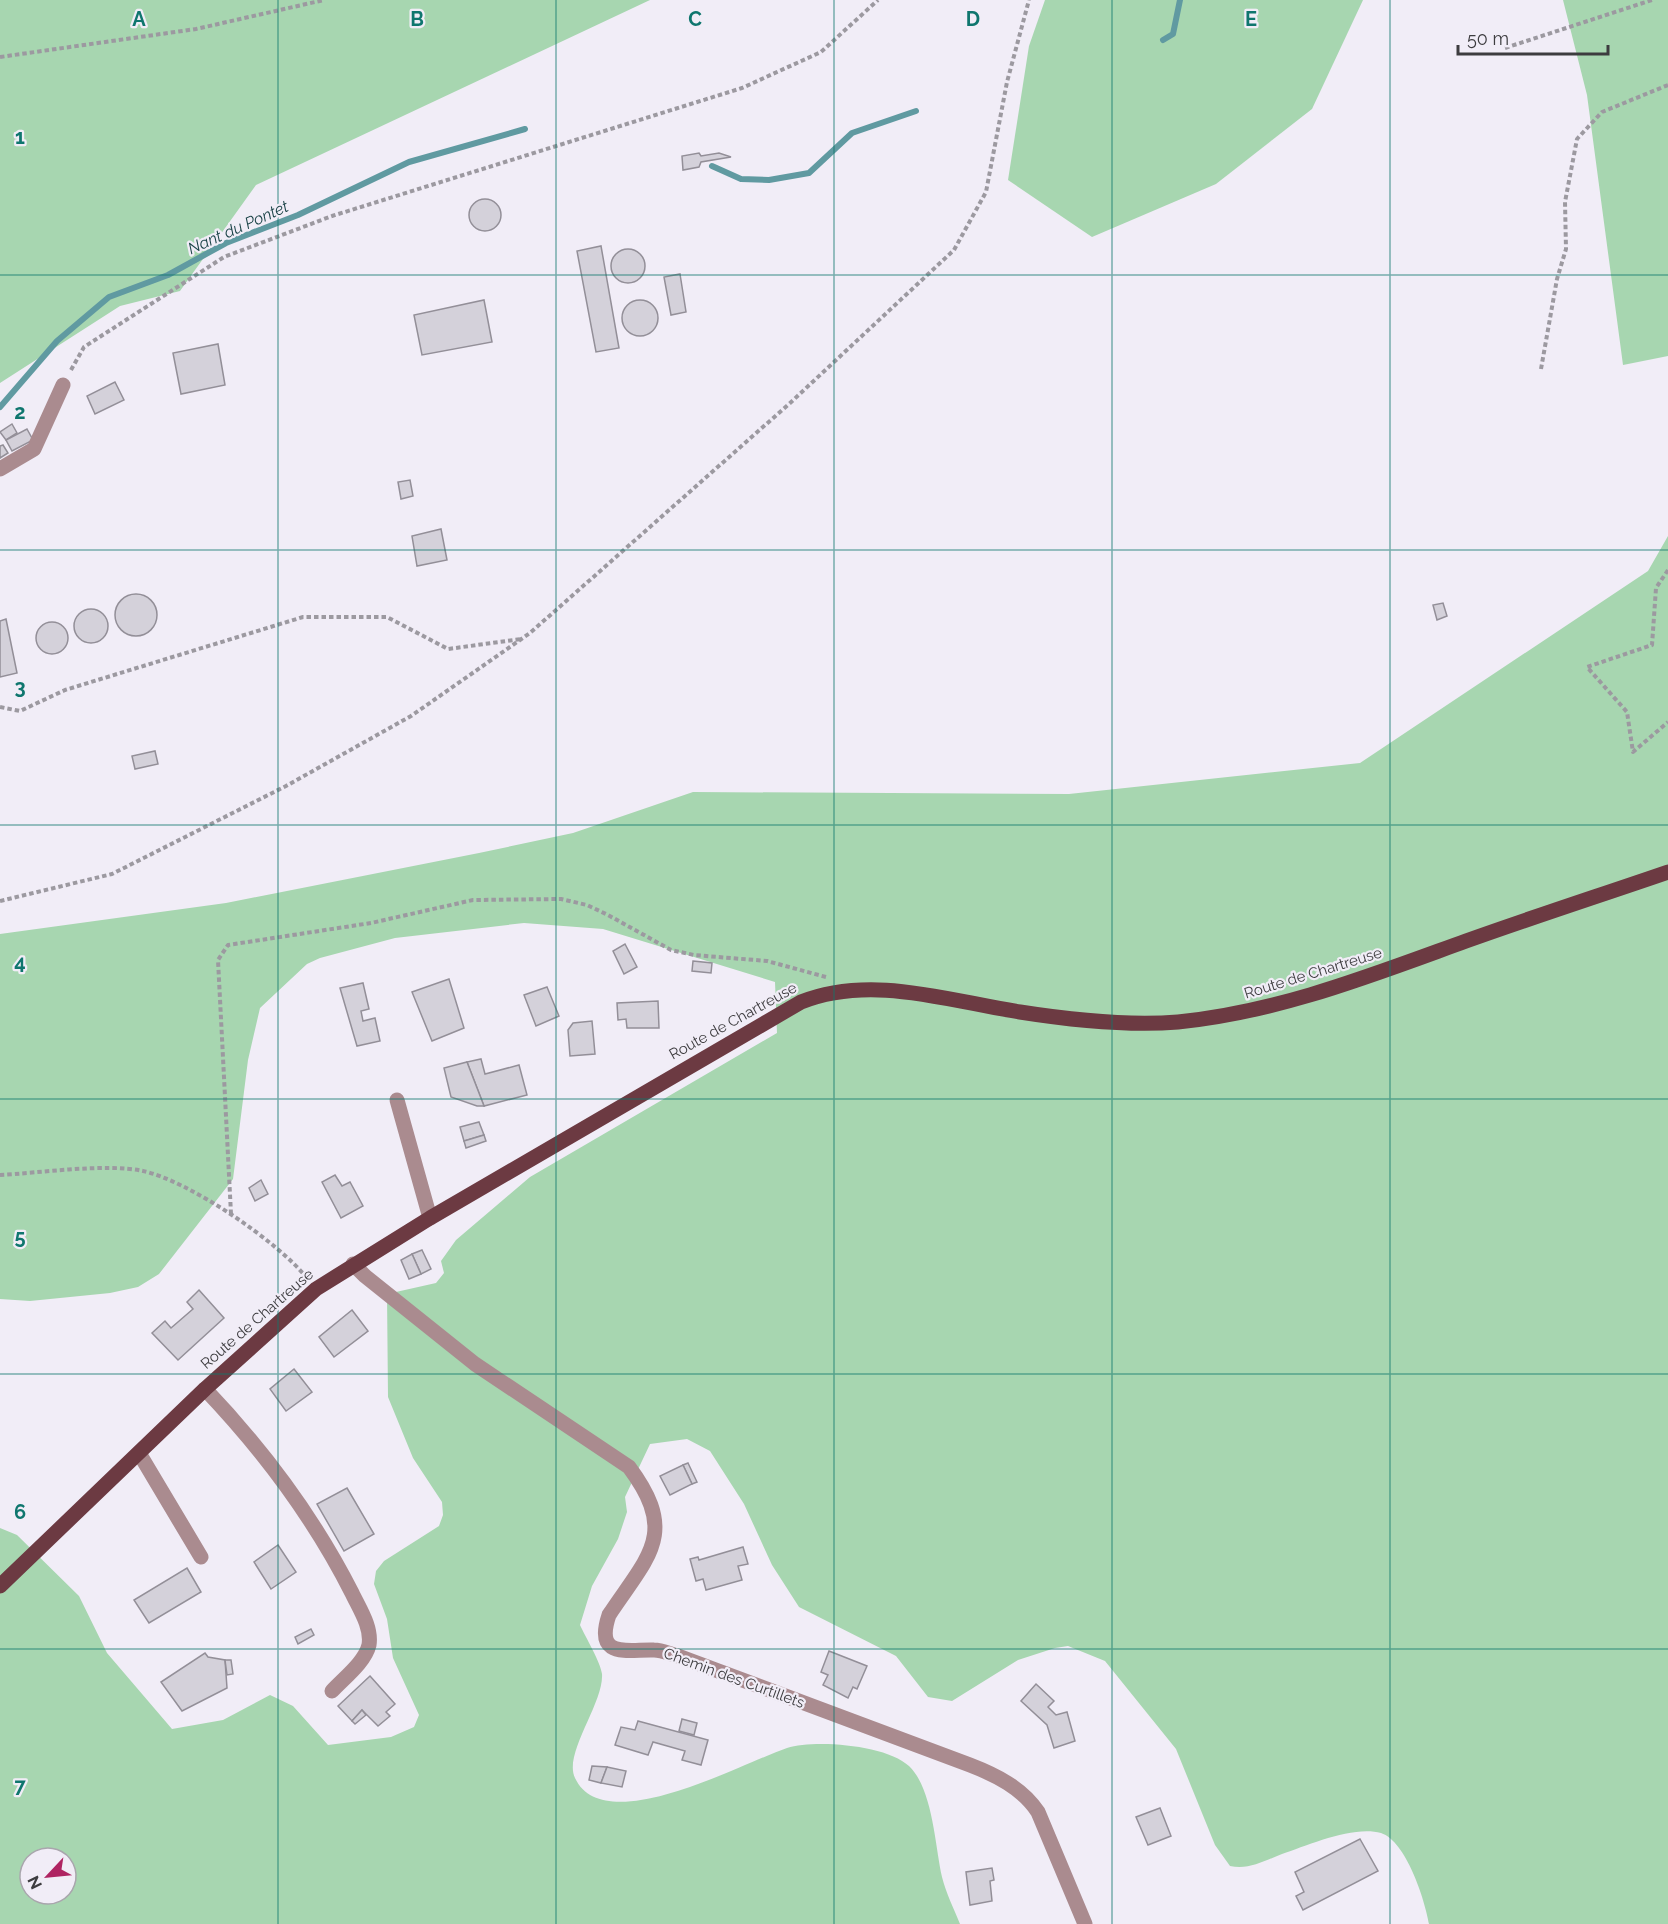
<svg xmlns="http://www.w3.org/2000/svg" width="1668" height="1924" viewBox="0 0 1668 1924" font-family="Raleway,sans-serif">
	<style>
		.green { fill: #a7d6b0; fill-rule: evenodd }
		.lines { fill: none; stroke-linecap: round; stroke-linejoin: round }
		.stream { stroke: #609aa1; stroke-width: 6 }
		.building { fill: #d4d1da; stroke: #938f98; stroke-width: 1.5 }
		.path { stroke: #9c99a0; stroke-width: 4; stroke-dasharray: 4.5 3; stroke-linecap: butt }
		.minor { stroke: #aa8b8f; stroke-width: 15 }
		.major { stroke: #6c3a42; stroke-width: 15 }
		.grid { fill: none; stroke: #0f766e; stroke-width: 1.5; stroke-opacity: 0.55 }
		.labels { text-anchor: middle; stroke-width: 4.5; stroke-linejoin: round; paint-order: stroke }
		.street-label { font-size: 15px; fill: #3d3c3f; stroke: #f1edf7 }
		.water-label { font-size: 16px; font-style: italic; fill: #1b4347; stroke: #f1edf7 }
		.grid-label { font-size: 20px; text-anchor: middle; font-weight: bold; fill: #0f766e; stroke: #f1edf7; stroke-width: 4.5; stroke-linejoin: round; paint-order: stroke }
	</style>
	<rect width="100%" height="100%" fill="#f1edf7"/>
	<g class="green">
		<polygon points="0,0 650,0 256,185 180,291 120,306 0,383"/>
		<polygon points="1045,0 1363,0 1312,109 1216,184 1092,237 1008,180 1029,46"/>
		<polygon points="1563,0 1668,0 1668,356 1623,365 1587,95"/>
		<path d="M1668,536v1388h-239c-4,-24 -23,-83 -48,-91 -27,-8 -73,12 -99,21 -18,7 -33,16 -52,12l-15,-21 -39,-96 -71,-88 -37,-15 -13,2 -37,12 -66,41 -24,-4 -32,-41 -97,-49 -27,-42 -28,-61 -34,-53 -23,-12 -37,5 -25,53 2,15 -9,27 -26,47 -12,39c5,11 21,38 22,49 2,29 -39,80 -27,104 29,62 167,-15 212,-30 28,-9 100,-3 122,18 24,23 26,80 33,111 4,16 12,32 18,47h-960v-396l17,7 62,61 28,57 65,76 51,-9 47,-25 23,11 35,39 63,-8 23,-10 5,-12 -26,-57 -6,-39 -13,-35 2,-13 8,-10 55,-35 4,-11 -1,-13 -29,-44 -25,-61 -1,-103 49,-11 8,-10 -3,-12 15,-21 74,-63 247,-144 -2,-51 -172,-53 -79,-6 -129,15 -75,20 -13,6 -47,44 -12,52 -15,119 -74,95 -21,13 -28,6 -80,8 -30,-2v-365l226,-31 253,-50 94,-20 120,-41 376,2 291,-31 288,-192zM30,1858h36v36h-36z"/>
	</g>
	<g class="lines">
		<g class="stream">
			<polyline points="1163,40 1173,34 1180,0"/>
			<polyline points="712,166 741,179 769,180 809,173 852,133 916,111"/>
			<polyline points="0,407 57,341 109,297 168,275 226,243 298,215 409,162 525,129"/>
		</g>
	</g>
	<g class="building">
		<polygon points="699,153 701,156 719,153 731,157 701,162 699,167 683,170 682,156"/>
		<circle cx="485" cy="215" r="16"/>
		<polygon points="601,246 619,348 596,352 577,251"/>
		<circle cx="628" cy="266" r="17"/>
		<polygon points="680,274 686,312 671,315 664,277"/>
		<polygon points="484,300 492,342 422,355 414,315"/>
		<circle cx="640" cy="318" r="18"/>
		<polygon points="218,344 225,385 181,394 173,353"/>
		<polygon points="115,382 124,400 95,414 87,396"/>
		<polygon points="12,424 17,433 6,440 0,432"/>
		<polygon points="27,429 33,440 12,451 6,440"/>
		<polygon points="3,445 8,453 0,458 0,446"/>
		<polygon points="410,480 413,496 401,499 398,482"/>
		<polygon points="441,529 447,560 417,566 412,536"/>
		<circle cx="136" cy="615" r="21"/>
		<polygon points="1443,603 1447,616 1437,620 1433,605"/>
		<circle cx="91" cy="626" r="17"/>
		<polygon points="6,619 17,673 0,677 0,621"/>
		<circle cx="52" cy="638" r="16"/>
		<polygon points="155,751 158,764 135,769 132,756"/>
		<polygon points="625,944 637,967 624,974 613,951"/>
		<polygon points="693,961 712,963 711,973 692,971"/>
		<polygon points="449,979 464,1028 432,1041 412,992"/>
		<polygon points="363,983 369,1009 361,1011 363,1021 375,1018 380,1041 357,1046 340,988"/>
		<polygon points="547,987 559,1016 536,1026 524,995"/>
		<polygon points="658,1001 659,1028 627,1028 626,1019 618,1020 617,1003"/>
		<polygon points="592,1021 595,1054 570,1056 568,1030 573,1023"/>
		<polygon points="481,1059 485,1074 519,1065 527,1095 484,1106 467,1062"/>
		<polygon points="467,1062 484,1106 477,1106 451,1097 444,1068"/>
		<polygon points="479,1122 484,1135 464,1141 460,1127"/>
		<polygon points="484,1135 486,1141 466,1148 464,1141"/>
		<polygon points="335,1175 342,1186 350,1182 363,1206 341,1218 322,1182"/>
		<polygon points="261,1180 268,1194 255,1201 249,1188"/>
		<polygon points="422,1250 431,1269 421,1274 412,1254"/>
		<polygon points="412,1254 421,1274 409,1279 401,1260"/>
		<polygon points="199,1290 224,1318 178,1360 152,1333 165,1321 171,1328 193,1309 187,1302"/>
		<polygon points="352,1310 368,1331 334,1357 319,1337"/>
		<polygon points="294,1369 312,1392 286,1411 270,1389"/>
		<polygon points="688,1463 697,1482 692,1484 683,1465"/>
		<polygon points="683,1465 692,1484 670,1495 660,1476"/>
		<polygon points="347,1488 374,1534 344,1551 317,1504"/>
		<polygon points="278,1545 296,1572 271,1589 254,1562"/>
		<polygon points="743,1547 748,1564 738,1566 742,1580 706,1590 703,1579 696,1581 690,1559 698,1557 699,1560"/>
		<polygon points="187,1568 201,1592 149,1623 134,1600"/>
		<polygon points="311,1629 314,1635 298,1644 295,1637"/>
		<polygon points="829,1651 867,1666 857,1689 853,1687 848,1698 823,1685 828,1675 821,1672"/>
		<polygon points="205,1653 208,1657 225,1660 227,1688 182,1711 161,1682"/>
		<polygon points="225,1660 231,1660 233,1674 227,1675"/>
		<polygon points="370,1676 395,1704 386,1712 390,1716 378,1726 362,1710 352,1721 338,1706"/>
		<polygon points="1036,1684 1054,1701 1048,1707 1056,1715 1067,1712 1075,1741 1054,1748 1047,1725 1021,1701"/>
		<polygon points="362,1710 366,1715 355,1724 352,1721"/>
		<polygon points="682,1719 697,1723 694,1735 679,1731"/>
		<polygon points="638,1721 708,1740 701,1765 682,1760 685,1751 653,1742 648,1755 615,1745 621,1727 635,1730"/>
		<polygon points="592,1766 607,1767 601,1783 589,1780"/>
		<polygon points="607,1767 626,1771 622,1787 601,1783"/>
		<polygon points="1160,1808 1171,1836 1148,1845 1136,1817"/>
		<polygon points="1360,1839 1378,1871 1303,1910 1296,1896 1304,1892 1295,1872"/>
		<polygon points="992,1868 994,1880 990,1881 992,1901 970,1905 966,1872"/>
	</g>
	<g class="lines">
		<g class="path">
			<polyline points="1505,48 1652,0"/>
			<polyline points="0,57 196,29 324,0"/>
			<polyline points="1541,369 1557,279 1566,249 1565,202 1577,139 1602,112 1668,85"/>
			<polyline points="71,370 84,347 224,257 332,216 742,88 821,52 878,0"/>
			<polyline points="1668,570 1656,588 1652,645 1587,667 1627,712 1633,752 1668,722"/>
			<polyline points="0,707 20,711 65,690 303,617 387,617 448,649 521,639"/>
			<polyline points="0,901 112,874 286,786 411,716 530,633 789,404 954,250 986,192 1007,82 1029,0"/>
			<path d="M0,1175c39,-2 106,-12 143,-4 46,10 134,70 164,107"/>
			<polyline points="231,1214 218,960 228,945 371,923 473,900 561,899 587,905 608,915 671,950 694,955 767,961 826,977"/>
		</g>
		<g class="minor">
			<polyline points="0,469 34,449 63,385"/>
			<polyline points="397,1100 430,1218"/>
			<path d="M353,1264l12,12 110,88 154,103c50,67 19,89 -20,148 -15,45 19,34 45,35 8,0 16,4 24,6l292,109c26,10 52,23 68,47l47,112"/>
			<path d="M205,1389c59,62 108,127 147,204 7,15 20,34 17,52 -4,17 -25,33 -37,46"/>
			<polyline points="139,1453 201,1557"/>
		</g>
		<path class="major" d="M0,1586l205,-197 111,-100 114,-71 371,-216c70,-28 148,-1 219,10 51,8 107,14 158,10 101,-10 194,-47 288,-81 67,-24 135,-46 202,-69"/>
	</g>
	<path class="grid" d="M278,0v1924M556,0v1924M834,0v1924M1112,0v1924M1390,0v1924M0,275h1668M0,550h1668M0,825h1668M0,1099h1668M0,1374h1668M0,1649h1668"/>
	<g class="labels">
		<g class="street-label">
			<text transform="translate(1313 973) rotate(-17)" y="5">Route de Chartreuse</text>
			<text transform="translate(733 1021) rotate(-29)" y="5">Route de Chartreuse</text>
			<text transform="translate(257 1319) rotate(-41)" y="5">Route de Chartreuse</text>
			<text transform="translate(734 1678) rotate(20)" y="5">Chemin des Curtillets</text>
		</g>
		<g class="water-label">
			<text transform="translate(238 227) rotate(-24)" y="6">Nant du Pontet</text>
		</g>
	</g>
	<g class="grid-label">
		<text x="139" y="26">A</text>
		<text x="417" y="26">B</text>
		<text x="695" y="26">C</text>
		<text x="973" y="26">D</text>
		<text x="1251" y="26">E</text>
		<text x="20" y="144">1</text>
		<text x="20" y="419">2</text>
		<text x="20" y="694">3</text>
		<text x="20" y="969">4</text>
		<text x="20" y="1244">5</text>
		<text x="20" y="1519">6</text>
		<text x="20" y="1793">7</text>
	</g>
	<g transform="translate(48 1876) rotate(244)"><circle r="28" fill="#f1edf7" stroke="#a9a6ad" stroke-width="1.5"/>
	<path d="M0-4.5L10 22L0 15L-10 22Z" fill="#af2462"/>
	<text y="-9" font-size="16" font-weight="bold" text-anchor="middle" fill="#3d3c3f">N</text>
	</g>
	<path d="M1458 45v9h150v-9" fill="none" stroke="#3d3c3f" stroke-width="3"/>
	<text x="1467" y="45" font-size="18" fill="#3d3c3f" stroke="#f1edf7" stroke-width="4.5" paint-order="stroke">50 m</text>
</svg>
